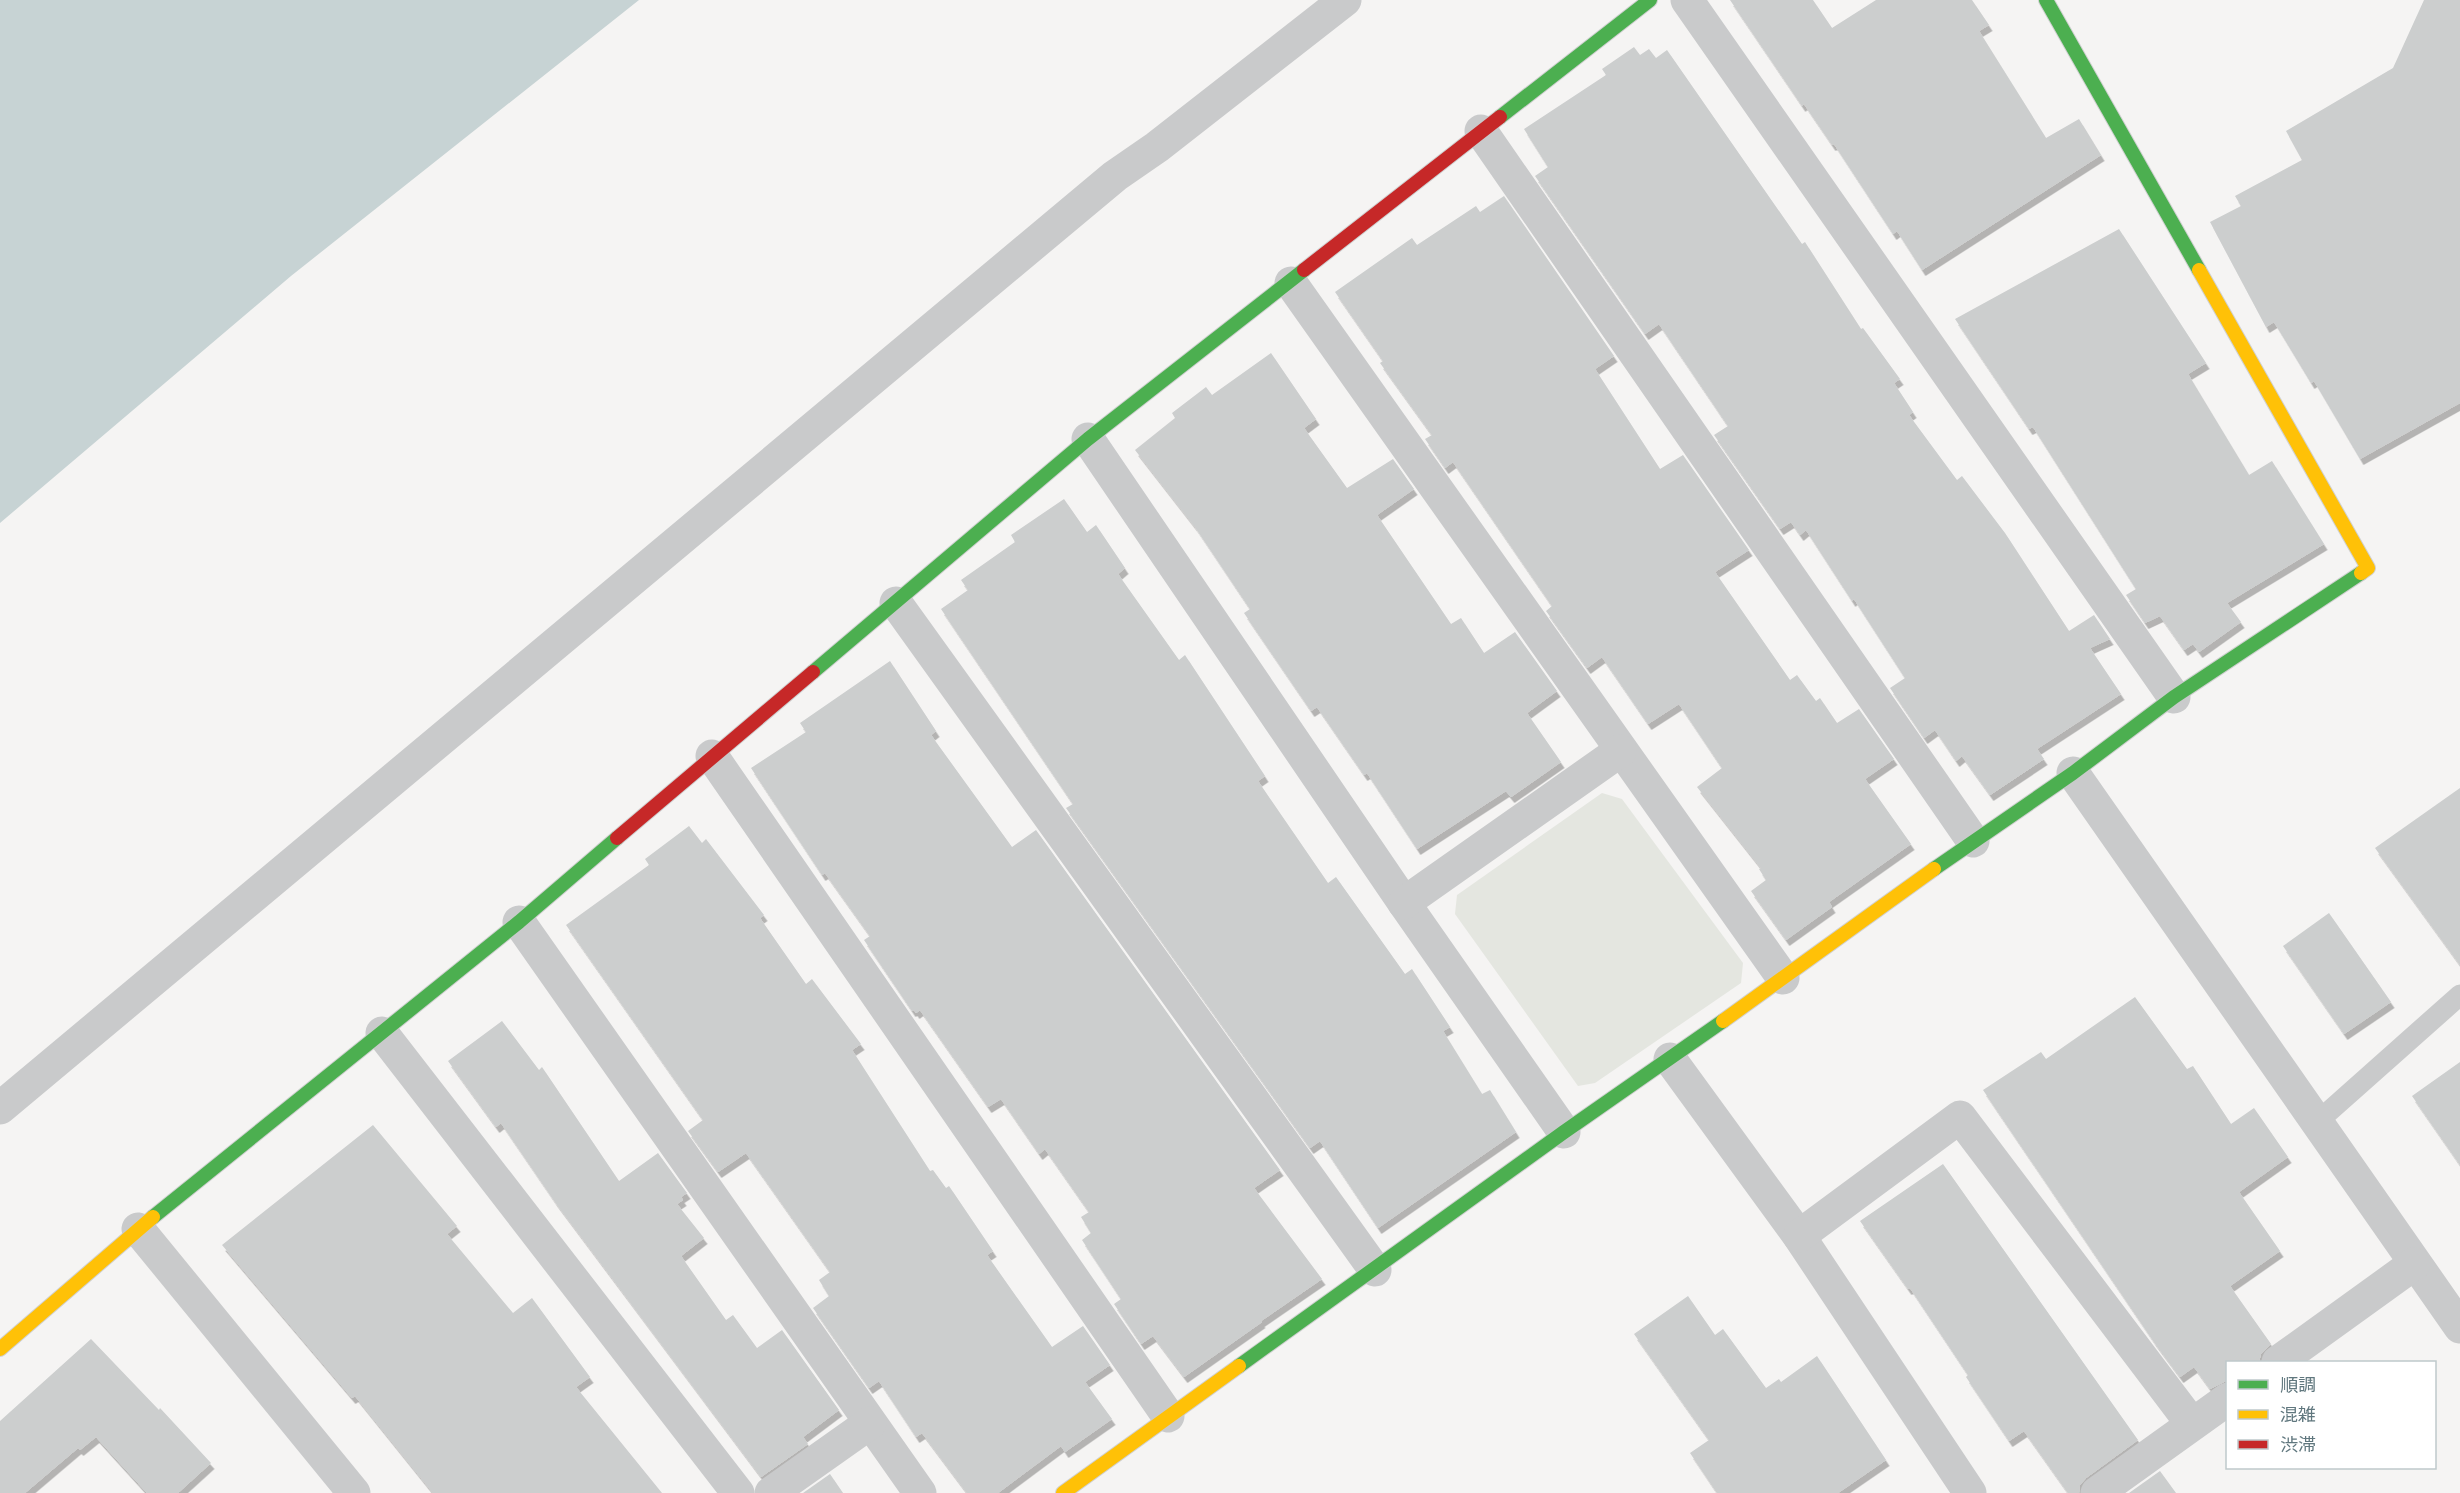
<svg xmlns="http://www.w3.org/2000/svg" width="2460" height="1493" viewBox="0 0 2460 1493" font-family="'Sofia Sans Condensed','Noto Sans JP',sans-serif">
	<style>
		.green { fill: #e4e6e0 }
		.water { fill: #c7d3d4 }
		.building { fill: #cccece; filter: url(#shadow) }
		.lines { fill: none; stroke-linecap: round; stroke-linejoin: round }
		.fast-casing { stroke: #d0d1d1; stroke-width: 16 }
		.slow-casing { stroke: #d0d1d1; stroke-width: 16 }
		.jam-casing { stroke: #d0d1d1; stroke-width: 16 }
		.lane { stroke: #c9cacb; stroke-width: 21 }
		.street { stroke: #c9cacb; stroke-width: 33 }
		.fast { stroke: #4caf50; stroke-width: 14 }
		.slow { stroke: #ffc107; stroke-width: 14 }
		.jam { stroke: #c62828; stroke-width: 14 }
	</style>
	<defs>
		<filter id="shadow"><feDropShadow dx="3.5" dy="6" stdDeviation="0" flood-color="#0004"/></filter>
	</defs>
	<rect width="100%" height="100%" fill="#f5f4f3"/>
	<polygon class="green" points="1602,793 1622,799 1743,963 1741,983 1595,1083 1578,1086 1455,914 1457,895"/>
	<polygon class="water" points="0,0 639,0 291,276 0,523"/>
	<g class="building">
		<polygon points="1730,0 1813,0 1832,28 1876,0 1972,0 1989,25 1979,31 2046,138 2079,119 2101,155 1922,270 1897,231 1893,234 1834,144 1832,145 1804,104 1802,106"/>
		<polygon points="2424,0 2460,0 2460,403 2360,459 2314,381 2311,383 2274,322 2266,327 2210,222 2241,206 2235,196 2302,160 2286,131 2393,68"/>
		<polygon points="1634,47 1640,55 1649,49 1656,58 1667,50 1802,244 1805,242 1861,329 1863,328 1900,379 1894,383 1913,412 1909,415 1957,480 1962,476 2005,533 2069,631 2094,615 2110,639 2090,648 2121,694 2037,749 2044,759 1990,795 1962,756 1956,761 1935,730 1924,738 1890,688 1905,678 1854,599 1852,601 1806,530 1800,535 1791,522 1780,529 1714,435 1728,426 1659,324 1645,334 1535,176 1548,167 1524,129 1606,75 1602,69"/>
		<polygon points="1504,196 1614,356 1595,369 1660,469 1683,455 1749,550 1715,572 1790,680 1797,675 1816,701 1820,698 1837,723 1859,709 1894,759 1865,779 1911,844 1829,902 1832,907 1786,940 1751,891 1766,880 1759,869 1761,868 1697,787 1722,768 1679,704 1648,724 1602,657 1587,668 1546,611 1552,606 1453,462 1445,468 1425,439 1432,435 1380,363 1383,361 1335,292 1412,238 1417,245 1476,206 1480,212"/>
		<polygon points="2119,229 2206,363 2188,374 2249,475 2272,461 2324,544 2227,603 2241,622 2199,652 2193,644 2184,650 2160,616 2145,623 2126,595 2136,589 2033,427 2029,429 1955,319"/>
		<polygon points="1271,353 1316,419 1304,428 1347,488 1393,459 1414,489 1377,515 1451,624 1461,618 1484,653 1515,632 1557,691 1527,713 1561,762 1511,797 1506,791 1417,849 1367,773 1364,775 1317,707 1311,711 1244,613 1250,609 1195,527 1135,450 1175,418 1172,413 1206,387 1212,395"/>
		<polygon points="1064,499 1087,532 1096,525 1125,568 1118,574 1179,660 1185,655 1265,776 1258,781 1328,883 1336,877 1405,974 1412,969 1450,1027 1443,1031 1482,1094 1490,1090 1516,1132 1378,1228 1320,1141 1310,1148 1066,808 1073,804 941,609 968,590 961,580 1015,542 1011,535"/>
		<polygon points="890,661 936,731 931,735 1012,847 1036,830 1280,1170 1254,1188 1322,1279 1261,1321 1262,1322 1184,1377 1153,1336 1141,1344 1114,1304 1121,1299 1082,1240 1091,1233 1081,1217 1089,1212 1045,1149 1039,1154 1001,1099 988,1107 920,1010 916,1013 914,1010 912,1011 864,940 870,936 825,873 822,875 751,768 806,732 800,723"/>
		<polygon points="2460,788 2460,965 2375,848"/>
		<polygon points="689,826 702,843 706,839 764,915 760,918 806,984 812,979 861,1044 852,1050 930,1171 933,1170 946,1188 949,1186 993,1251 987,1255 1052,1347 1083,1326 1110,1365 1085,1382 1112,1419 1065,1452 1061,1446 998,1493 967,1493 922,1433 916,1437 879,1381 869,1388 813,1308 829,1296 819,1280 830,1272 746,1153 718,1172 688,1131 703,1120 566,925 649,865 645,859"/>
		<polygon points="2329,913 2391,1002 2344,1034 2283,946"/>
		<polygon points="2135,997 2187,1069 2193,1066 2231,1124 2254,1108 2288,1157 2239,1192 2280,1251 2230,1286 2271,1344 2261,1354 2259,1362 2228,1362 2228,1380 2210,1389 2194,1367 2180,1377 2154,1342 1983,1090 2041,1052 2046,1059"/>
		<polygon points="502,1021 539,1070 542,1067 619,1181 658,1153 687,1193 681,1197 683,1200 677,1204 704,1238 681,1256 726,1320 733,1315 757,1348 782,1330 839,1410 803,1437 808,1444 761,1477 555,1202 501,1123 496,1127 448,1061"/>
		<polygon points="2460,1062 2460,1165 2412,1096"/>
		<polygon points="373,1125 457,1226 447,1234 513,1313 532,1298 590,1377 576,1387 662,1493 433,1493 355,1396 352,1398 222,1245"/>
		<polygon points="1943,1164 2138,1440 2086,1478 2080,1485 2079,1493 2068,1493 2024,1431 2009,1441 1966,1377 1968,1375 1910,1288 1908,1289 1860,1221"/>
		<polygon points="1688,1296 1715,1335 1723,1329 1766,1388 1779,1379 1781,1382 1817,1356 1886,1460 1838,1493 1717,1493 1690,1453 1709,1440 1634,1334"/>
		<polygon points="91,1339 159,1410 160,1408 211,1463 178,1493 147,1493 96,1437 80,1450 78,1448 25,1493 0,1493 0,1421"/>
		<polygon points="2160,1471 2176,1493 2129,1493"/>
		<polygon points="830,1474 843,1493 803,1493"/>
	</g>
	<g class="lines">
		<defs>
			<g id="fast">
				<polyline points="2046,0 2199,270"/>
				<polyline points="1500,117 1650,0"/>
				<polyline points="813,672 1088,439 1304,270"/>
				<polyline points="1934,869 2073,773 2174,697 2361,573"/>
				<polyline points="153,1217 519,922 617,838"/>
				<polyline points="1239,1366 1564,1132 1723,1021"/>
			</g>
			<g id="slow">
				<polyline points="2199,270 2368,568 2361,573"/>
				<polyline points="1723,1021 1934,869"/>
				<polyline points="0,1349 153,1217"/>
				<polyline points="1063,1493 1239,1366"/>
			</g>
			<g id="jam">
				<polyline points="1304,270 1500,117"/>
				<polyline points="617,838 813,672"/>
			</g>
		</defs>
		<use href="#fast" class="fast-casing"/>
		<use href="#slow" class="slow-casing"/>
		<use href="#jam" class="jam-casing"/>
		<polyline class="lane" points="2316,1123 2460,995"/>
		<g class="street">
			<polyline points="1687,0 2174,697"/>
			<polyline points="1481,131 1973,841"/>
			<polyline points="1291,283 1783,978"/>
			<polyline points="1088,439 1404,903 1564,1132"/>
			<polyline points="896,603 1375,1270"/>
			<polyline points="712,756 1168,1416"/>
			<polyline points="2073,773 2460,1327"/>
			<polyline points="1404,903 1620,751"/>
			<polyline points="519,922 920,1493"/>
			<polyline points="382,1033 738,1493"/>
			<polyline points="1670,1059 1799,1236 1970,1493"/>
			<polyline points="0,1108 1115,176 1157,147 1345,0"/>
			<polyline points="138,1229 354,1493"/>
			<polyline points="1799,1236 1960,1117 2192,1424"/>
			<polyline points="2278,1362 2414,1264"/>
			<polyline points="771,1493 870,1423"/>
			<polyline points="2097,1493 2228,1399"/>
		</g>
		<use href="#fast" class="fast"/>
		<use href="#slow" class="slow"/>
		<use href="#jam" class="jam"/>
	</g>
	<rect x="2226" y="1361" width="210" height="108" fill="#ffffff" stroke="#bfc9cb" stroke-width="1.5"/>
	<rect x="2238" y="1380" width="30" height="9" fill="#4caf50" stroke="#bfc9cb" stroke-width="1.5"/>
	<text x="2280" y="1391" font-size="18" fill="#60777e">順調</text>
	<rect x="2238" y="1410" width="30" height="9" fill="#ffc107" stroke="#bfc9cb" stroke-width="1.5"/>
	<text x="2280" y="1421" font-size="18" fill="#60777e">混雑</text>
	<rect x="2238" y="1440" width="30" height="9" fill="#c62828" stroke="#bfc9cb" stroke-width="1.5"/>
	<text x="2280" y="1451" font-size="18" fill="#60777e">渋滞</text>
</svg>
